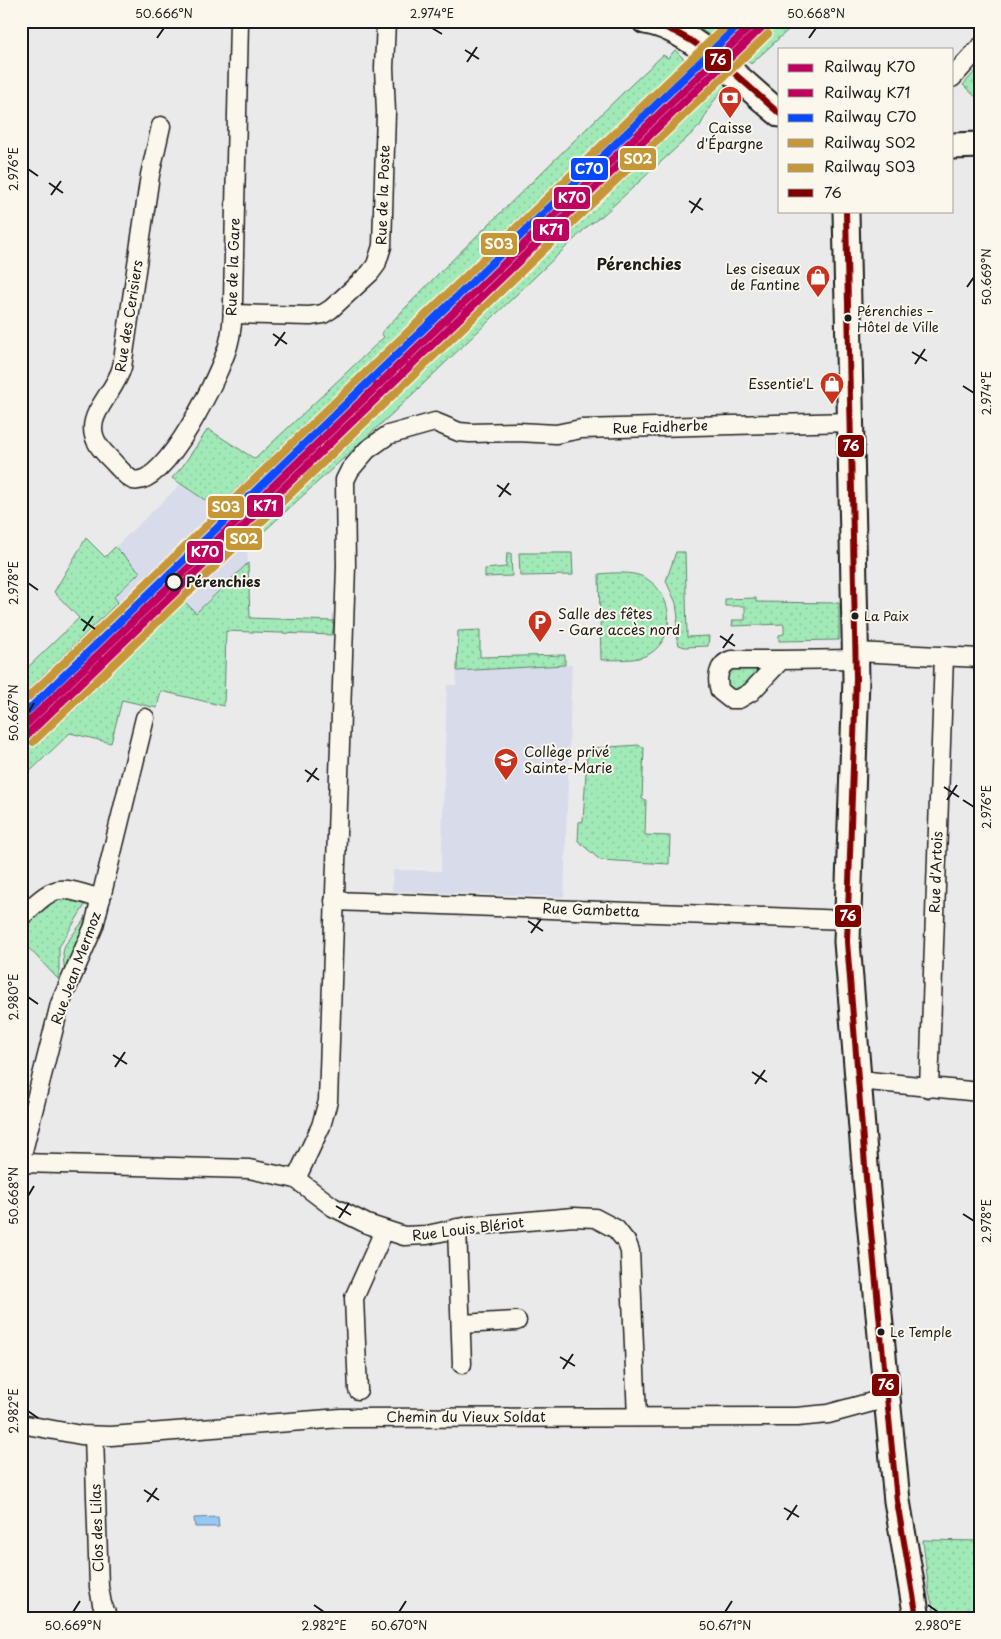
<svg xmlns="http://www.w3.org/2000/svg" width="1001" height="1639" viewBox="0 0 1001 1639" font-family="'Playpen Sans',sans-serif">
	<style>
		.built { fill: #d8dbea }
		.grass { fill: url(#grass-dots); stroke: #5e836a }
		.water { fill: #95c8f2; stroke: #65839c }
		.lines { fill: none; stroke-linecap: round; stroke-linejoin: round }
		.street-casing { stroke: #1c1c1c; stroke-width: 21 }
		.secondary-casing { stroke: #1c1c1c; stroke-width: 29 }
		.street { stroke: #fbf7ec; stroke-width: 18 }
		.secondary { stroke: #fbf7ec; stroke-width: 25 }
		.bus-1-casing { stroke: #fbf7ec; stroke-width: 10 }
		.bus-1 { stroke: #800000; stroke-width: 6 }
		.rail-1-casing { stroke: #fbf7ec; stroke-width: 11 }
		.rail-2-casing { stroke: #fbf7ec; stroke-width: 11 }
		.rail-3-casing { stroke: #fbf7ec; stroke-width: 11 }
		.rail-4-casing { stroke: #fbf7ec; stroke-width: 11 }
		.rail-5-casing { stroke: #fbf7ec; stroke-width: 11 }
		.rail-1 { stroke: #bf005f; stroke-width: 8 }
		.rail-2 { stroke: #bf005f; stroke-width: 8 }
		.rail-3 { stroke: #0749ff; stroke-width: 8 }
		.rail-4 { stroke: #c69737; stroke-width: 8 }
		.rail-5 { stroke: #c69737; stroke-width: 8 }
		.ticks { fill: none; stroke: #1c1c1c; stroke-width: 2 }
		.bus-dot { fill: #1c1c1c; stroke: #fbf7ec; stroke-width: 2 }
		.stop-dot { fill: #fbf7ec; stroke: #1c1c1c; stroke-width: 2.5 }
		.labels { text-anchor: middle; stroke-width: 4; stroke-linejoin: round; paint-order: stroke }
		.bus-label { font-size: 13px; fill: #1c1c1c; stroke: #fbf7ec; text-anchor: start }
		.poi-label { font-size: 14px; fill: #1c1c1c; stroke: #fbf7ec; text-anchor: end }
		.street-label { font-size: 14px; fill: #1c1c1c; stroke: #fbf7ec }
		.stop-label { font-size: 14px; font-weight: bold; fill: #1c1c1c; stroke: #fbf7ec; text-anchor: start }
		.quarter-label { font-size: 16px; font-weight: bold; fill: #1c1c1c; stroke: #fbf7ec }
		.line-badge { stroke: #fbf7ec; stroke-width: 2 }
		.badge-label { font-size: 14px; text-anchor: middle; font-weight: bold; fill: #fff }
		.neatline { fill: none; stroke: #1c1c1c; stroke-width: 2 }
		.ticks-label { font-size: 12px; text-anchor: middle; fill: #1c1c1c }
	</style>
	<defs>
		<pattern id="grass-dots" width="8" height="8" patternUnits="userSpaceOnUse" patternTransform="scale(1.25)"><rect width="8" height="8" fill="#a1eab8"/><path d="M2 2h.1M6 6h.1" fill="none" stroke="#8ac89e" stroke-width="1.8" stroke-linecap="round"/></pattern>
	</defs>
	<rect width="100%" height="100%" fill="#ebeaeb"/>
	<filter id="ink" filterUnits="userSpaceOnUse"><feTurbulence type="fractalNoise" baseFrequency=".02" numOctaves="2"/><feDisplacementMap in="SourceGraphic" scale="10" xChannelSelector="R" yChannelSelector="G"/><feConvolveMatrix kernelMatrix="1 2 1 2 8 2 1 2 1" color-interpolation-filters="sRGB"/></filter>
	<g filter="url(#ink)">
		<g class="built">
			<polygon points="730,21 768,21 576,208 423,348 428,356 246,532 248,563 196,613 181,597 53,718 48,713 21,738 21,701 30,693 27,690 118,602 114,598 140,573 115,547 181,484 217,508 403,329 406,332 469,273 588,156 689,64"/>
			<polygon points="572,665 564,897 392,891 393,870 441,871 447,685 456,685 457,671"/>
		</g>
		<g class="grass">
			<polygon points="706,21 730,21 713,38 699,28"/>
			<polygon points="768,21 798,21 751,64 739,50"/>
			<polygon points="675,50 689,64 588,156 406,332 403,330 217,508 172,478 182,467 208,429 255,459 384,337 381,333 441,271 631,85 663,55 668,58"/>
			<polygon points="980,66 980,101 963,85"/>
			<polygon points="711,76 726,86 713,102 700,126 602,216 589,225 395,411 248,546 246,532 428,356 423,349 576,208"/>
			<polygon points="86,538 105,557 115,547 140,572 114,597 118,602 28,690 30,693 21,701 21,674 79,618 54,592"/>
			<polygon points="676,552 685,552 687,637 709,636 708,646 685,647 679,645 675,633 678,618 676,603 666,581"/>
			<polygon points="507,553 511,553 512,576 485,577 485,569 506,567"/>
			<polygon points="519,553 572,553 573,575 520,576"/>
			<polygon points="248,563 250,618 334,621 332,635 226,631 224,706 161,691 157,708 122,700 111,743 70,733 21,780 21,738 48,712 54,717 180,597 196,613"/>
			<path d="M611,573c11,0 24,-1 34,5 27,14 33,57 6,75 -14,9 -34,6 -50,7l-2,-86z"/>
			<polygon points="756,598 756,602 839,603 839,640 779,641 779,635 784,634 784,624 732,626 733,620 745,620 745,606 725,606 725,599"/>
			<polygon points="480,630 480,657 565,655 565,665 457,671 458,631"/>
			<polygon points="731,669 761,669 749,683 735,691 726,688 723,678"/>
			<polygon points="638,745 644,748 642,799 646,800 645,835 670,836 669,864 600,860 578,841 579,822 583,821 587,756 595,748"/>
			<polygon points="63,895 81,901 85,905 59,947 59,980 21,940 21,923 36,910"/>
			<polygon points="90,912 90,920 65,977 63,953 65,945"/>
			<polygon points="923,1540 980,1541 980,1618 936,1618 929,1593"/>
		</g>
		<polygon class="water" points="218,1517 219,1527 195,1527 194,1518"/>
		<g class="lines">
			<defs>
				<g id="street">
					<polyline points="952,78 980,47"/>
					<path d="M161,126l-11,49 -28,192c-6,22 -29,42 -29,61 0,16 13,26 23,37 5,5 11,13 17,15 33,8 87,-107 95,-134 4,-14 5,-30 5,-45l6,-280"/>
					<polyline points="233,314 310,316 323,314 331,309 370,273 376,265 382,246 386,112 384,68 386,21"/>
					<polyline points="856,652 980,658"/>
					<path d="M781,660h-50c-13,4 -15,19 -11,31l10,8h9l12,-7 30,-32 75,-1"/>
					<polyline points="334,901 847,920"/>
					<path d="M21,917c35,-33 35,-32 80,-18"/>
					<polyline points="858,1080 980,1092"/>
					<polyline points="929,1088 944,656"/>
					<polyline points="21,1159 60,1004 94,926 145,718"/>
					<polyline points="21,1163 249,1169 296,1179 333,1207 367,1224 404,1236 427,1235 469,1226 574,1217 595,1218 616,1229 627,1243 630,1251 637,1417"/>
					<polyline points="296,1179 321,1126 328,1101 346,566 345,480 350,470 367,450 388,435 435,422 459,432 470,433 518,432 556,434 581,429 851,422"/>
					<polyline points="457,1228 462,1364"/>
					<polyline points="461,1324 517,1321"/>
					<polyline points="358,1390 354,1298 384,1231"/>
					<polyline points="21,1424 81,1435 111,1436 341,1418 797,1417 828,1414 887,1398"/>
					<polyline points="94,1436 99,1587 102,1604 108,1618"/>
				</g>
				<g id="secondary">
					<path d="M645,21c45,6 99,64 135,93"/>
					<polyline points="952,146 980,145"/>
					<polyline points="846,211 856,679 847,942 867,1190 897,1501 917,1618"/>
				</g>
			</defs>
			<use href="#street" class="street-casing"/>
			<use href="#secondary" class="secondary-casing"/>
			<use href="#street" class="street"/>
			<use href="#secondary" class="secondary"/>
			<defs>
				<g id="bus-1">
					<path d="M646,21c54,14 93,58 134,93"/>
					<polyline points="846,211 856,679 847,942 867,1190 897,1501 917,1618"/>
				</g>
			</defs>
			<use href="#bus-1" class="bus-1-casing"/>
			<use href="#bus-1" class="bus-1"/>
			<defs>
				<polyline id="rail-1" points="21,729 756,21"/>
				<polyline id="rail-2" points="27,735 762,27"/>
				<polyline id="rail-3" points="21,717 743,21"/>
				<polyline id="rail-4" points="33,742 768,34"/>
				<polyline id="rail-5" points="21,704 731,21"/>
			</defs>
			<use href="#rail-1" class="rail-1-casing"/>
			<use href="#rail-2" class="rail-2-casing"/>
			<use href="#rail-3" class="rail-3-casing"/>
			<use href="#rail-4" class="rail-4-casing"/>
			<use href="#rail-5" class="rail-5-casing"/>
			<use href="#rail-1" class="rail-1"/>
			<use href="#rail-2" class="rail-2"/>
			<use href="#rail-3" class="rail-3"/>
			<use href="#rail-4" class="rail-4"/>
			<use href="#rail-5" class="rail-5"/>
		</g>
	</g>
	<path class="ticks" d="M432,28l10,6M157,38l7,-10M809,38l7,-10M465,50l14,9M467,62l10,-15M28,169l10,7M49,183l14,10M51,195l10,-14M689,201l14,9M691,213l10,-15M967,287l7,-10M273,334l14,10M275,346l10,-14M912,352l15,9M915,364l10,-15M963,386l11,7M497,485l14,10M499,497l10,-14M28,583l10,7M81,619l14,10M83,631l10,-15M720,636l15,10M723,648l10,-14M28,713l6,-10M305,770l14,10M307,782l10,-14M944,787l15,10M947,800l10,-15M963,800l11,7M528,921l15,10M531,933l10,-14M28,997l10,7M113,1055l14,9M115,1067l10,-15M752,1072l15,10M755,1084l10,-14M28,1196l6,-10M336,1206l15,9M963,1214l11,7M339,1218l10,-15M560,1357l15,9M563,1369l10,-15M28,1411l10,7M144,1490l15,10M147,1502l10,-14M784,1508l15,9M787,1520l10,-15M314,1605l10,7M928,1605l10,7M73,1612l7,-11M399,1612l7,-11M725,1612l7,-11"/>
	<defs>
		<symbol id="bank-pin" viewBox="-11 -11 22 30"><path d="M0 17L-7.5 6A9.5 9.5 0 1 1 7.5 6Z" fill="#c8321e" stroke="#fbf7ec"/><path d="M-6-4H6V4H-6ZM0-2.3a2.3 2.3 0 1 0 0 4.6a2.3 2.3 0 1 0 0-4.6Z" fill="#fff"/></symbol>
		<symbol id="shop-pin" viewBox="-11 -11 22 30"><path d="M0 17L-7.5 6A9.5 9.5 0 1 1 7.5 6Z" fill="#c8321e" stroke="#fbf7ec"/><path d="M-5-2.5h2.3a2.7 3.5 0 0 1 5.4 0H5L5.5 6h-11ZM-1.5-2.5h3a1.5 2.3 0 0 0-3 0Z" fill="#fff"/></symbol>
		<symbol id="parking-pin" viewBox="-11 -11 22 30"><path d="M0 17L-7.5 6A9.5 9.5 0 1 1 7.5 6Z" fill="#c8321e" stroke="#fbf7ec"/><path d="M-3.5-5.5H1a3.5 3.5 0 0 1 0 7H-1V5.5H-3.5ZM-1-3.4V-.6H.8a1.4 1.4 0 0 0 0-2.8Z" fill="#fff"/></symbol>
		<symbol id="school-pin" viewBox="-11 -11 22 30"><path d="M0 17L-7.5 6A9.5 9.5 0 1 1 7.5 6Z" fill="#c8321e" stroke="#fbf7ec"/><path d="M0-5L7-2L0 1L-7-2ZM-4 1L0 2.5L4 1V4Q0 6-4 4Z" fill="#fff"/></symbol>
	</defs>
	<g fill-rule="evenodd">
		<use href="#bank-pin" x="716" y="84" width="28" height="38"/>
		<use href="#shop-pin" x="804" y="263" width="28" height="38"/>
		<use href="#shop-pin" x="818" y="370" width="28" height="38"/>
		<use href="#parking-pin" x="526" y="608" width="28" height="38"/>
		<use href="#school-pin" x="492" y="746" width="28" height="38"/>
	</g>
	<g class="bus-dot">
		<circle cx="848" cy="318" r="4.5"/>
		<circle cx="855" cy="616" r="4.5"/>
		<circle cx="881" cy="1332" r="4.5"/>
	</g>
	<circle class="stop-dot" cx="174" cy="582" r="8"/>
	<g class="labels">
		<g class="bus-label">
			<text x="857" y="316">Pérenchies –<tspan x="857" dy="16">Hôtel de Ville</tspan></text>
			<text x="864" y="621">La Paix</text>
			<text x="890" y="1337">Le Temple</text>
		</g>
		<g class="poi-label">
			<text x="730" y="133" text-anchor="middle">Caisse<tspan x="730" dy="16">d'Épargne</tspan></text>
			<text x="800" y="274">Les ciseaux<tspan x="800" dy="16">de Fantine</tspan></text>
			<text x="814" y="389">Essentie'L</text>
			<text x="558" y="619" text-anchor="start">Salle des fêtes<tspan x="558" dy="16">- Gare accès nord</tspan></text>
			<text x="524" y="757" text-anchor="start">Collège privé<tspan x="524" dy="16">Sainte-Marie</tspan></text>
		</g>
		<g class="street-label">
			<text transform="translate(383 195) rotate(-88)" y="5">Rue de la Poste</text>
			<text transform="translate(233 267) rotate(-88)" y="5">Rue de la Gare</text>
			<text transform="translate(129 316) rotate(-81)" y="5">Rue des Cerisiers</text>
			<text transform="translate(660 427) rotate(-2)" y="5">Rue Faidherbe</text>
			<text transform="translate(936 872) rotate(-88)" y="5">Rue d'Artois</text>
			<text transform="translate(591 910) rotate(2)" y="5">Rue Gambetta</text>
			<text transform="translate(76 968) rotate(-70)" y="5">Rue Jean Mermoz</text>
			<text transform="translate(468 1229) rotate(-7)" y="5">Rue Louis Blériot</text>
			<text x="466" y="1422">Chemin du Vieux Soldat</text>
			<text transform="translate(97 1528) rotate(-92)" y="5">Clos des Lilas</text>
		</g>
		<g class="stop-label">
			<text x="186" y="587">Pérenchies</text>
		</g>
		<g class="quarter-label">
			<text x="639" y="270">Pérenchies</text>
		</g>
	</g>
	<g class="line-badge">
		<rect x="704" y="48" width="28" height="24" rx="5" fill="#800000"/>
		<rect x="619" y="147" width="38" height="24" rx="5" fill="#c69737"/>
		<rect x="570" y="157" width="39" height="24" rx="5" fill="#0749ff"/>
		<rect x="553" y="186" width="38" height="24" rx="5" fill="#bf005f"/>
		<rect x="532" y="218" width="38" height="24" rx="5" fill="#bf005f"/>
		<rect x="480" y="232" width="38" height="24" rx="5" fill="#c69737"/>
		<rect x="837" y="434" width="28" height="24" rx="5" fill="#800000"/>
		<rect x="246" y="494" width="38" height="24" rx="5" fill="#bf005f"/>
		<rect x="207" y="495" width="38" height="24" rx="5" fill="#c69737"/>
		<rect x="225" y="527" width="38" height="24" rx="5" fill="#c69737"/>
		<rect x="186" y="540" width="38" height="24" rx="5" fill="#bf005f"/>
		<rect x="834" y="904" width="28" height="24" rx="5" fill="#800000"/>
		<rect x="871" y="1373" width="29" height="24" rx="5" fill="#800000"/>
	</g>
	<g class="badge-label">
		<text x="718" y="65">76</text>
		<text x="638" y="164">S02</text>
		<text x="589" y="174">C70</text>
		<text x="572" y="203">K70</text>
		<text x="551" y="235">K71</text>
		<text x="499" y="249">S03</text>
		<text x="851" y="451">76</text>
		<text x="265" y="511">K71</text>
		<text x="226" y="512">S03</text>
		<text x="244" y="544">S02</text>
		<text x="205" y="557">K70</text>
		<text x="848" y="921">76</text>
		<text x="886" y="1390">76</text>
	</g>
	<rect width="1001" height="1639" fill="none" stroke="#fbf7ec" stroke-width="55"/>
	<rect x="778" y="48" width="175" height="165" fill="#fbf7ec" stroke="#a29f99"/>
	<rect x="788" y="64" width="25" height="8" fill="#bf005f" stroke="#a29f99"/>
	<text x="824" y="72" font-size="15" fill="#1c1c1c">Railway K70</text>
	<rect x="788" y="89" width="25" height="8" fill="#bf005f" stroke="#a29f99"/>
	<text x="824" y="98" font-size="15" fill="#1c1c1c">Railway K71</text>
	<rect x="788" y="114" width="25" height="8" fill="#0749ff" stroke="#a29f99"/>
	<text x="824" y="122" font-size="15" fill="#1c1c1c">Railway C70</text>
	<rect x="788" y="139" width="25" height="8" fill="#c69737" stroke="#a29f99"/>
	<text x="824" y="148" font-size="15" fill="#1c1c1c">Railway S02</text>
	<rect x="788" y="164" width="25" height="8" fill="#c69737" stroke="#a29f99"/>
	<text x="824" y="172" font-size="15" fill="#1c1c1c">Railway S03</text>
	<rect x="788" y="189" width="25" height="8" fill="#800000" stroke="#a29f99"/>
	<text x="824" y="198" font-size="15" fill="#1c1c1c">76</text>
	<rect x="28" y="28" width="946" height="1584" class="neatline"/>
	<g class="ticks-label">
		<text x="164" y="18">50.666°N</text>
		<text x="432" y="18">2.974°E</text>
		<text x="816" y="18">50.668°N</text>
		<text transform="translate(14 169) rotate(-90)" y="4">2.976°E</text>
		<text transform="translate(987 277) rotate(-90)" y="4">50.669°N</text>
		<text transform="translate(987 393) rotate(-90)" y="4">2.974°E</text>
		<text transform="translate(14 583) rotate(-90)" y="4">2.978°E</text>
		<text transform="translate(14 713) rotate(-90)" y="4">50.667°N</text>
		<text transform="translate(987 807) rotate(-90)" y="4">2.976°E</text>
		<text transform="translate(14 997) rotate(-90)" y="4">2.980°E</text>
		<text transform="translate(14 1196) rotate(-90)" y="4">50.668°N</text>
		<text transform="translate(987 1221) rotate(-90)" y="4">2.978°E</text>
		<text transform="translate(14 1411) rotate(-90)" y="4">2.982°E</text>
		<text x="73" y="1630">50.669°N</text>
		<text x="324" y="1630">2.982°E</text>
		<text x="399" y="1630">50.670°N</text>
		<text x="725" y="1630">50.671°N</text>
		<text x="938" y="1630">2.980°E</text>
	</g>
</svg>
